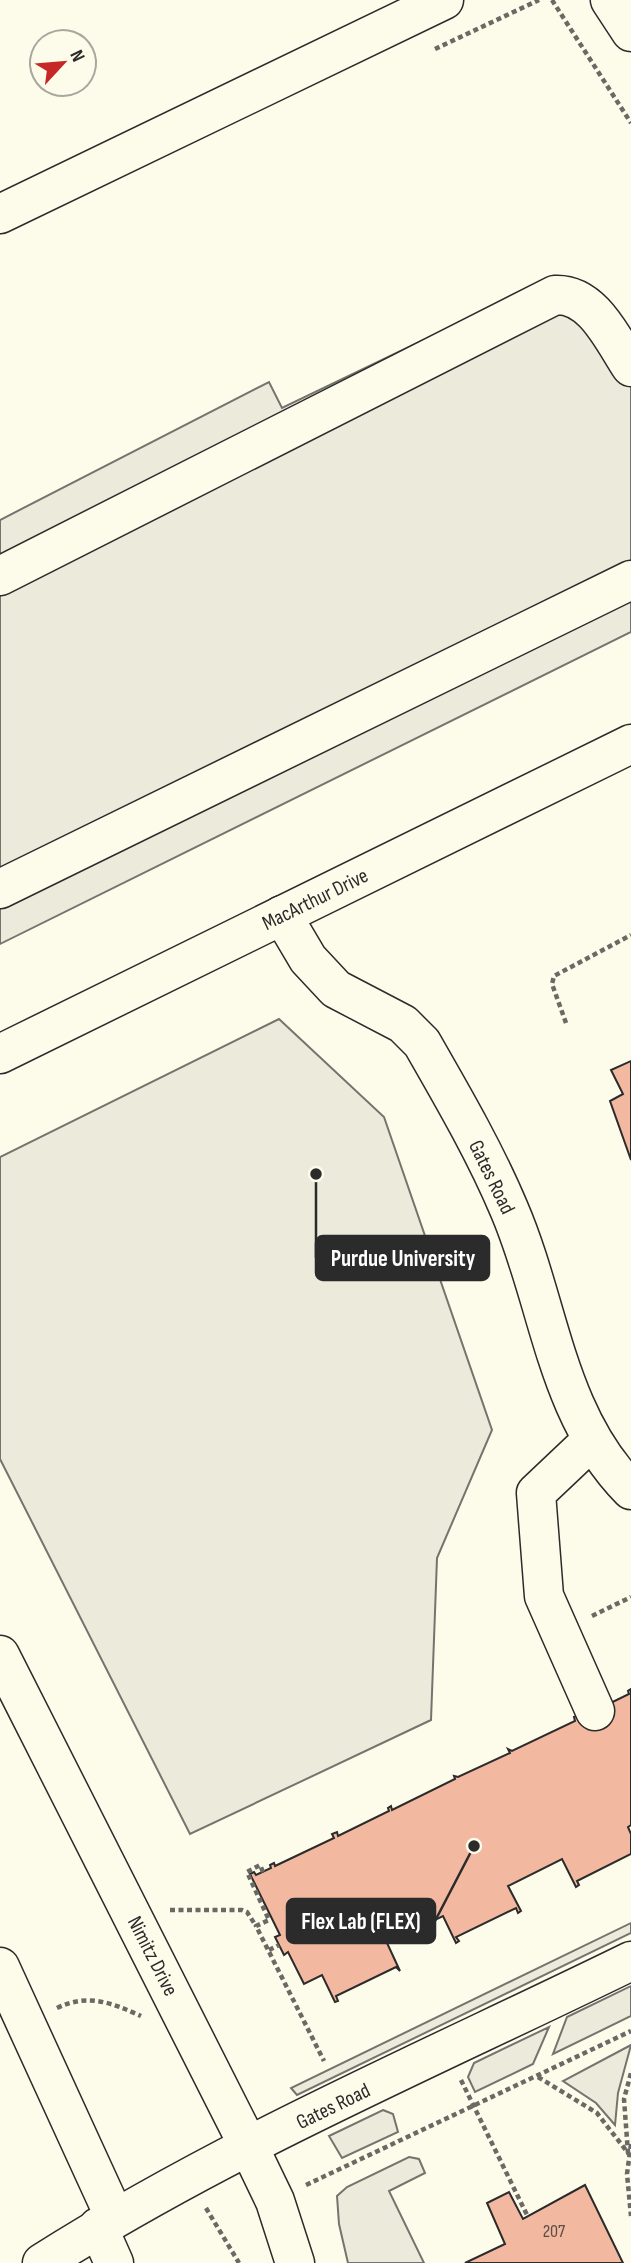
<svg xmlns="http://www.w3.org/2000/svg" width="631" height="2263" viewBox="0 0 631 2263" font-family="'Sofia Sans Condensed',sans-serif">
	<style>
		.green { fill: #ecebdb; stroke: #74746e; stroke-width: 2 }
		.parking { fill: #eceadb; stroke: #74746e; stroke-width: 2 }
		.building { fill: #f2b8a0; stroke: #2b2b2b; stroke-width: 2 }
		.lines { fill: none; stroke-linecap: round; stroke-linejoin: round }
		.minor-casing { stroke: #2b2b2b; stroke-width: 41 }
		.path { stroke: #6a6964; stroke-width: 4.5; stroke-dasharray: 5 3.5; stroke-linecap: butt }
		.minor { stroke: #fdfbea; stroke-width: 38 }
		.labels { text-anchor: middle; stroke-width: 5; stroke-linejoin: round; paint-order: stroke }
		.number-label { font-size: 18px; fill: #5d4e48 }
		.street-label { font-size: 21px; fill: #2b2b2b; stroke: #fdfbea }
		.leader { fill: none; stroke: #2b2b2b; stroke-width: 2.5 }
		.callout-dot { fill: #2b2b2b; stroke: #fdfbea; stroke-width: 2.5 }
		.callout { fill: #2b2b2b; stroke: #2b2b2b; stroke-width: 2.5 }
		.callout-label { font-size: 23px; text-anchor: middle; font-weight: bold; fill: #fff }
	</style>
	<rect width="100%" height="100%" fill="#fdfbea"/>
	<g class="green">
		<polygon points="279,1019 384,1117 492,1430 437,1558 431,1720 190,1834 0,1459 0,1157"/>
		<polygon points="631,1923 631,1933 297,2095 291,2088"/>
		<polygon points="631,1986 631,2016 553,2054 567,2017"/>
		<polygon points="549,2027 533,2064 475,2092 468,2077 474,2063"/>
		<polygon points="631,2045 618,2093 615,2125 596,2103 563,2081"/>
		<polygon points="383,2110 393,2114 398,2132 342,2158 329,2136"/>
		<polygon points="409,2157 419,2159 425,2173 389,2191 424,2263 348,2263 339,2224 337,2196 347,2187"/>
	</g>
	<polygon class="parking" points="548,280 575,281 598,290 631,342 631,632 0,944 0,520 269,382 282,408"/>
	<g class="building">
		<polygon points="631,1061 631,1160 610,1101 623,1094 611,1070"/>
		<polygon points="631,1689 631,1825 628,1827 631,1834 631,1854 577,1881 579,1885 576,1887 562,1859 508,1886 521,1911 518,1913 516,1908 456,1937 459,1941 456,1943 443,1916 387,1943 400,1971 396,1967 336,1996 338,2001 335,2002 322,1975 304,1984 288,1952 284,1955 275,1937 280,1935 250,1874 254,1872 256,1875 271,1868 270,1865 274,1863 275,1866 334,1838 332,1834 337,1832 338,1836 389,1811 388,1808 391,1806 392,1810 455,1779 454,1776 458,1777 510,1753 508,1749 512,1751 575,1721 574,1717 577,1716 578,1719 629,1694 628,1691"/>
		<polygon points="585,2185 623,2263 465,2263 505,2244 487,2203 509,2192 523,2219"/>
	</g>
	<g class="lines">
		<defs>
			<g id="minor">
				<polyline points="610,0 631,32"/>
				<polyline points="0,214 444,0"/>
				<path d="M0,576l555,-281c38,-2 58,45 76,72"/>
				<polyline points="0,889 631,580"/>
				<path d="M282,915l26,44 28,30 67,35 19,19c31,54 63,109 87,166 41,95 46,204 122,281"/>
				<polyline points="0,1054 631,744"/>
				<polyline points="592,1440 536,1493 544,1596 595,1711"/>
				<polyline points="0,1655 249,2147 275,2201 295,2263"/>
				<polyline points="0,1967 115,2218"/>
				<polyline points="98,2227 114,2263"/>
				<path d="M42,2263c186,-118 391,-205 589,-302"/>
			</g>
		</defs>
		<use href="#minor" class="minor-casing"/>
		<g class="path">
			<polyline points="552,0 631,123"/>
			<polyline points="435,49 539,0"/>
			<polyline points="566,1023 552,984 554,976 631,935"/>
			<polyline points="592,1616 631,1597"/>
			<polyline points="263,1872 260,1865 247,1872 269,1920 256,1926 324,2061"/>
			<polyline points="170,1910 242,1910 247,1912 256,1926"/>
			<polyline points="269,1950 279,1945"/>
			<path d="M57,2008c31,-15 55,-5 84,8"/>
			<polyline points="538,2077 597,2113 628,2153 624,2099 631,2073"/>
			<polyline points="461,2080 528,2217"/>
			<polyline points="631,2144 627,2174 631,2216"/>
			<polyline points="306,2185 631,2031"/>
			<polyline points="206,2208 239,2263"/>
		</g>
		<use href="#minor" class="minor"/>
	</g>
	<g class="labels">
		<g class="number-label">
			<text x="554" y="2237">207</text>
		</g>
		<g class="street-label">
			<text transform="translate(315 899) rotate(-26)" y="7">MacArthur Drive</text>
			<text transform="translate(492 1177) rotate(64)" y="7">Gates Road</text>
			<text transform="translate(153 1956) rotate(63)" y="7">Nimitz Drive</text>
			<text transform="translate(333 2106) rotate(-26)" y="7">Gates Road</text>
		</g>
	</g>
	<path class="leader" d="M316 1174L316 1258M474 1846L435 1921"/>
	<g class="callout-dot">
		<circle cx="316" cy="1174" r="7"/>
		<circle cx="474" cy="1846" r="7"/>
	</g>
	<g class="callout">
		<rect x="316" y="1236" width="173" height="44" rx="7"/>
		<rect x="287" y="1899" width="148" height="44" rx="7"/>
	</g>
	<g class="callout-label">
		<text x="403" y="1266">Purdue University</text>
		<text x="361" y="1929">Flex Lab (FLEX)</text>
	</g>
	<g transform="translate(63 63) rotate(64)"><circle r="33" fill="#fdfbea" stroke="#a9a89e" stroke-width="2"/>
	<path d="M0-5L12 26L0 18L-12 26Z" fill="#c62828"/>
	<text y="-10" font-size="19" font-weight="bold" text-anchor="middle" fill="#2b2b2b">N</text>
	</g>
</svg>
